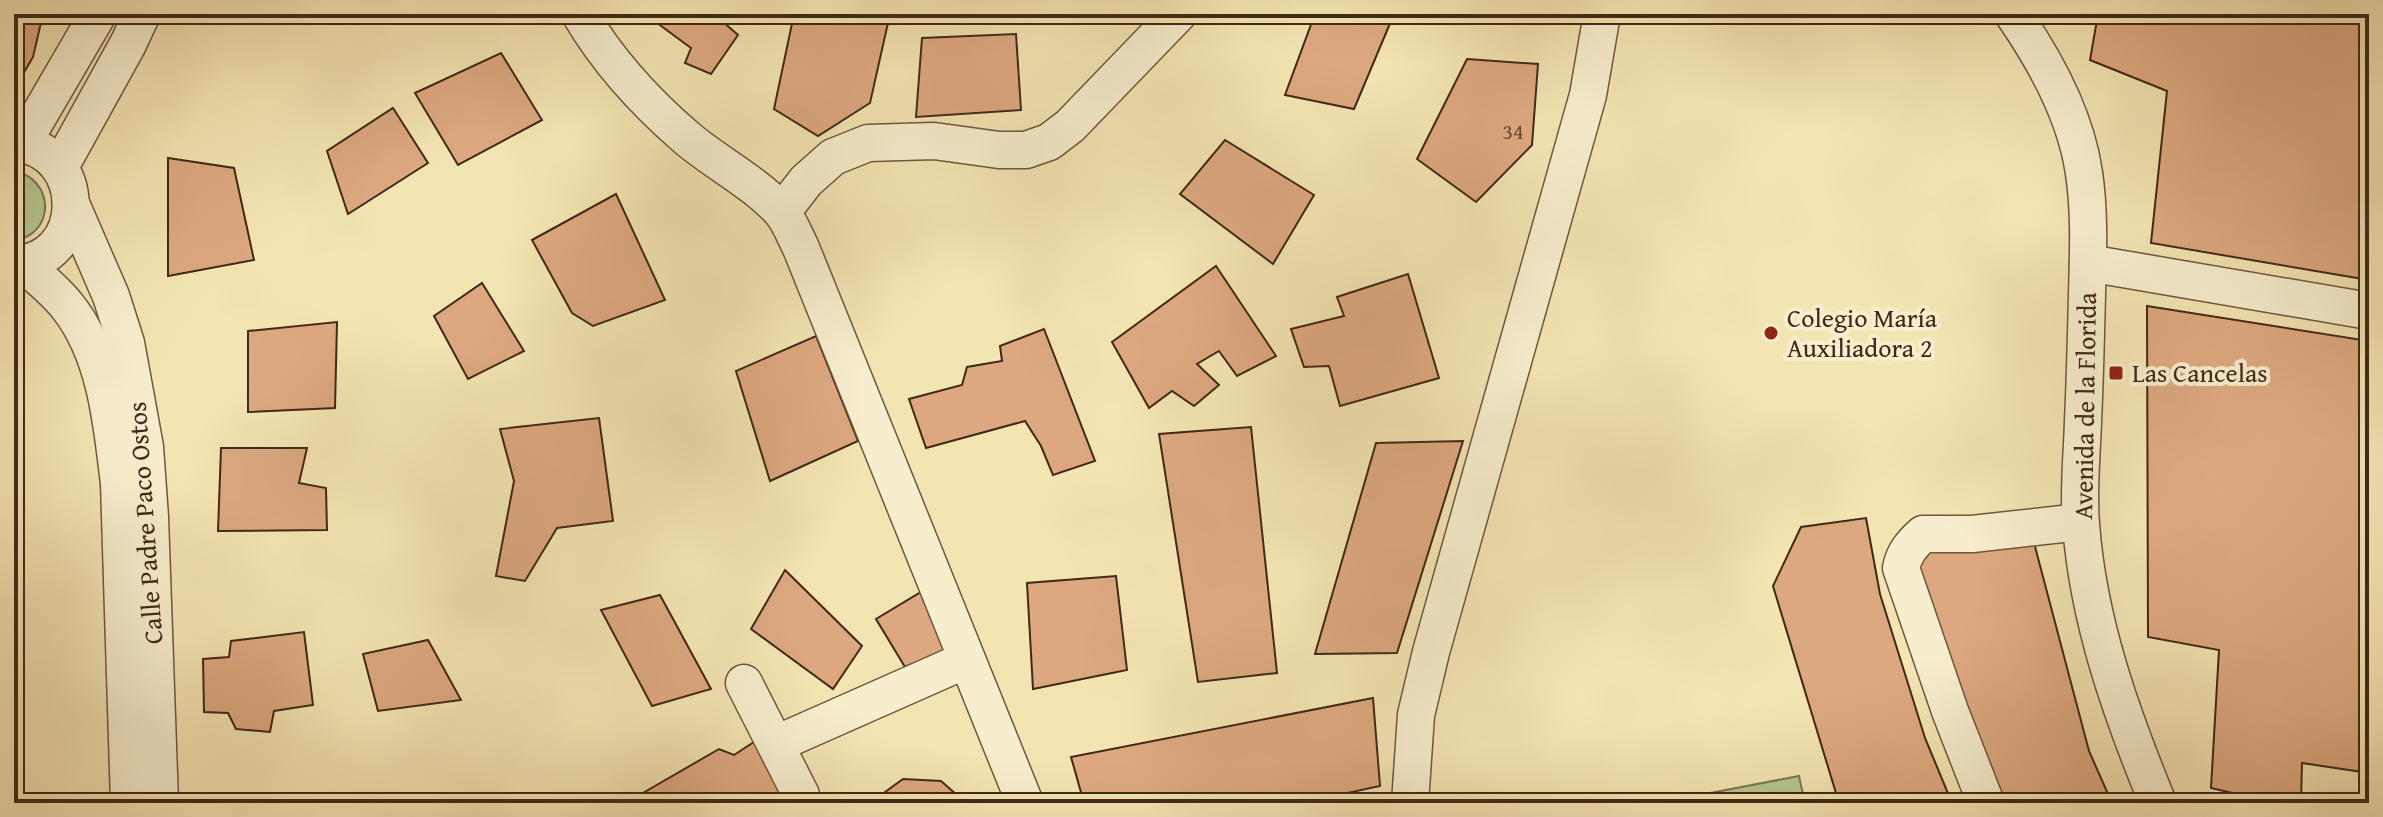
<svg xmlns="http://www.w3.org/2000/svg" width="2383" height="817" viewBox="0 0 2383 817" font-family="'Gentium Book Plus',serif">
	<style>
		.green { fill: #b6c690; stroke: #7c7754; stroke-width: 2 }
		.building { fill: #dda87f; stroke: #412819; stroke-width: 2 }
		.lines { fill: none; stroke-linecap: round; stroke-linejoin: round }
		.minor-casing { stroke: #6e573f; stroke-width: 39 }
		.minor { stroke: #f7eecd; stroke-width: 36 }
		.poi-dot { fill: #8f2418; stroke: #f7eecd; stroke-width: 3 }
		.labels { text-anchor: middle; stroke-width: 8; stroke-linejoin: round; paint-order: stroke }
		.number-label { font-size: 22px; fill: #684832 }
		.poi-label { font-size: 26px; fill: #412819; stroke: #f7eecd; text-anchor: start }
		.street-label { font-size: 26px; fill: #412819; stroke: #f7eecd }
	</style>
	<rect width="100%" height="100%" fill="#f3e5b2"/>
	<filter id="stains"><feTurbulence type="fractalNoise" baseFrequency=".0025" numOctaves="4"/><feColorMatrix values="0 0 0 0 .2 0 0 0 0 .09 0 0 0 0 .02 0 0 0 .5 -.17"/></filter>
	<radialGradient id="worn" r=".72"><stop offset=".6" stop-color="#630" stop-opacity="0"/><stop offset="1" stop-color="#630" stop-opacity=".3"/></radialGradient>
	<g class="green">
		<path d="M14,171c41,8 42,63 0,70z"/>
		<polygon points="1799,776 1805,803 1658,803"/>
	</g>
	<g class="building">
		<polygon points="14,14 43,14 33,57 15,88"/>
		<polygon points="645,14 714,14 738,35 711,74 685,63 691,48"/>
		<polygon points="794,14 890,14 870,103 818,136 774,109"/>
		<polygon points="1298,14 1394,14 1354,109 1285,95 1313,19"/>
		<polygon points="2098,14 2369,14 2369,280 2151,243 2167,91 2090,60"/>
		<polygon points="1016,34 1021,110 916,117 922,38"/>
		<polygon points="501,53 542,120 458,165 415,93"/>
		<polygon points="1467,59 1538,64 1532,145 1476,202 1417,159"/>
		<polygon points="393,108 428,163 348,214 327,151"/>
		<polygon points="1225,140 1314,195 1273,264 1180,194"/>
		<polygon points="168,158 234,168 254,260 168,276"/>
		<polygon points="616,194 665,300 593,326 572,313 532,240"/>
		<polygon points="1216,266 1276,356 1237,376 1219,351 1197,364 1219,385 1194,406 1172,391 1149,408 1112,342"/>
		<polygon points="1408,274 1439,378 1340,406 1329,366 1304,367 1291,329 1344,316 1337,297"/>
		<polygon points="482,283 524,351 468,379 434,316"/>
		<polygon points="2147,306 2369,341 2369,773 2302,763 2301,803 2275,803 2211,788 2219,650 2148,637"/>
		<polygon points="337,322 335,408 248,412 248,331"/>
		<polygon points="1044,329 1095,461 1053,475 1041,446 1025,421 926,448 909,399 962,385 967,367 1002,361 1000,346"/>
		<polygon points="816,336 858,441 770,481 736,371"/>
		<polygon points="599,418 613,521 557,528 525,581 496,576 514,481 500,429"/>
		<polygon points="1251,427 1277,673 1198,682 1159,434"/>
		<polygon points="1463,441 1397,653 1315,654 1376,443"/>
		<polygon points="221,448 307,448 299,483 326,488 327,530 218,531"/>
		<polygon points="1866,518 1880,594 1925,738 1952,803 1839,803 1773,586 1801,527"/>
		<polygon points="2033,539 2089,751 2112,803 1999,803 1917,573 1922,552"/>
		<polygon points="785,570 862,646 833,689 751,629"/>
		<polygon points="1116,576 1127,670 1033,689 1027,583"/>
		<polygon points="921,592 950,649 905,667 876,619"/>
		<polygon points="660,595 711,689 652,706 601,610"/>
		<polygon points="304,632 313,705 274,711 270,732 236,729 228,713 204,712 203,659 229,657 231,641"/>
		<polygon points="428,640 461,700 378,711 363,654"/>
		<polygon points="1373,698 1380,786 1301,803 1084,803 1071,757"/>
		<polygon points="757,740 785,803 641,803 636,797 719,749 734,755"/>
		<polygon points="903,779 941,781 966,803 870,803"/>
	</g>
	<g class="lines">
		<defs>
			<g id="minor">
				<path d="M580,14c28,48 66,89 108,125 30,25 66,43 92,71 9,10 15,26 21,38l224,555"/>
				<path d="M2013,14c32,46 63,103 71,159 6,40 4,81 3,121 -1,42 -2,85 -4,127 -1,34 -5,69 -2,103 7,97 40,189 77,279"/>
				<path d="M14,143c76,6 75,119 0,121"/>
				<polyline points="17,144 34,124 98,14"/>
				<polyline points="60,167 128,44 142,14"/>
				<polyline points="72,206 111,296 126,343 145,447 150,517 160,803"/>
				<polyline points="782,212 806,181 833,157 868,143 934,141 999,150 1026,150 1049,142 1070,126 1178,14"/>
				<polyline points="2088,263 2369,311"/>
				<path d="M23,264c16,14 32,26 45,43 38,48 44,118 51,177l10,319"/>
				<polyline points="744,683 801,795"/>
				<polyline points="776,744 966,660"/>
				<polyline points="1410,803 1416,715 1431,652 1588,95 1602,14"/>
				<path d="M1986,803l-36,-92 -49,-143c3,-15 11,-24 22,-34h49l108,-12"/>
			</g>
		</defs>
		<use href="#minor" class="minor-casing"/>
		<use href="#minor" class="minor"/>
	</g>
	<g class="poi-dot">
		<circle cx="1771" cy="333" r="8"/>
		<rect x="2108" y="365" width="16" height="16" rx="4"/>
	</g>
	<g class="labels">
		<g class="number-label">
			<text x="1513" y="139">34</text>
		</g>
		<g class="poi-label">
			<text x="1787" y="327">Colegio María<tspan x="1787" dy="30">Auxiliadora 2</tspan></text>
			<text x="2132" y="382">Las Cancelas</text>
		</g>
		<g class="street-label">
			<text transform="translate(2085 406) rotate(-89)" y="9">Avenida de la Florida</text>
			<text transform="translate(145 523) rotate(-94)" y="9">Calle Padre Paco Ostos</text>
		</g>
	</g>
	<rect width="2383" height="817" fill="none" stroke="#f3e5b2" stroke-width="48"/>
	<rect x="16" y="16" width="2351" height="785" fill="none" stroke="#412819" stroke-width="4"/>
	<rect x="24" y="24" width="2335" height="769" fill="none" stroke="#412819" stroke-width="2"/>
	<rect width="100%" height="100%" filter="url(#stains)"/>
	<rect width="100%" height="100%" fill="url(#worn)"/>
</svg>
